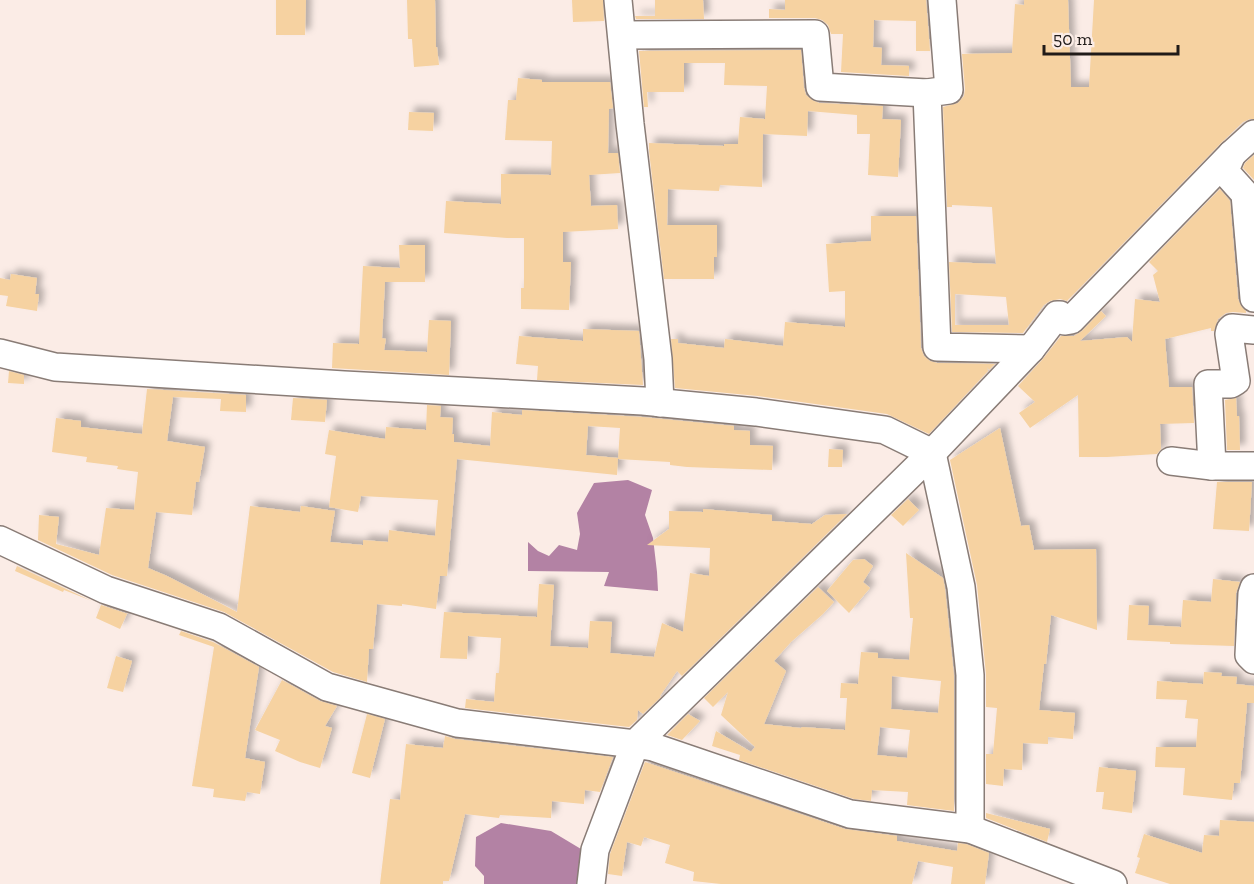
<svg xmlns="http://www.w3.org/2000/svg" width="1254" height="884" viewBox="0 0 1254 884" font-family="'Zilla Slab',serif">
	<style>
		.water { fill: #b382a4 }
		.building { fill: #f6d2a1; fill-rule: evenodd; filter: url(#shadow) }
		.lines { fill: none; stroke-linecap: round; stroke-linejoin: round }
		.minor-casing { stroke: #897c76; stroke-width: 30 }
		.minor { stroke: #fff; stroke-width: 27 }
	</style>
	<defs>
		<filter id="shadow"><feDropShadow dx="5.5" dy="-5.5" stdDeviation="3" flood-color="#0004"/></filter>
	</defs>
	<rect width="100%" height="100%" fill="#fbece6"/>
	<g class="water">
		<polygon points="628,480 652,490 645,515 653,538 657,572 658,591 604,586 609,572 528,571 528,542 538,551 549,556 559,545 577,550 580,534 577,513 594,483"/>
		<polygon points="501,823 551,831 581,849 587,870 584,884 484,884 484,876 475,866 476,837"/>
	</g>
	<g class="building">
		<polygon points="276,0 306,0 305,35 276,35"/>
		<polygon points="407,0 435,0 436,47 437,47 439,65 414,67 412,39 408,39"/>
		<polygon points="572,0 603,0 604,21 573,22"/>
		<polygon points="655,0 703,0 704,19 636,19 635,16 655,16"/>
		<polygon points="785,0 926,0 930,51 916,51 916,21 874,20 873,47 882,48 881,65 909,66 909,76 841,72 843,34 831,34 828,25 822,20 815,18 769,18 769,9 785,10"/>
		<path d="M1024,0h44l3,87h18l5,-87h160v119h-4l-7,3 -22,21 -154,158 -7,-2 -10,2 -6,4 -21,28 -71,-1 -3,-70 47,2 -4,-57 -40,-2v2h-5l-4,-100 15,-4 6,-7 1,-7 -3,-35 50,-1 3,-49 9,1zM955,294l51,3 3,28h-54z"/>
		<polygon points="801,50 804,88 806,95 812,100 819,103 883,106 882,119 901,120 898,177 868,175 870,134 857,134 857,115 808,111 807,136 763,134 762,187 720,185 719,191 668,189 667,225 717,225 717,257 714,257 714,279 664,279 649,151 649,143 724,146 724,144 738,144 740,117 765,119 767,86 724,85 725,63 684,63 684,92 647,92 648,107 644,107 639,51"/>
		<polygon points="518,78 542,80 542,82 610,82 613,108 609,109 608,153 618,153 620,173 589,175 591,206 617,205 618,229 563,232 563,262 571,262 569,310 521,309 521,288 524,288 524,238 507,238 444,233 446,201 501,204 501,174 551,175 552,141 505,140 508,100 516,100"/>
		<polygon points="409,112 434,113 433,131 408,130"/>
		<polygon points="1254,155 1254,180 1243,168 1245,163"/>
		<polygon points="1220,189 1230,201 1238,299 1241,306 1246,311 1246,313 1233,312 1226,313 1218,319 1214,331 1211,331 1211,328 1165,339 1169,387 1192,387 1194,423 1160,424 1161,449 1157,454 1107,457 1079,457 1078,395 1030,428 1019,413 1035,402 1018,386 1042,360 1061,336 1074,336 1082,331 1101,311 1106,316 1080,341 1127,337 1132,342 1135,299 1160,302 1153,275 1158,271 1149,262"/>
		<polygon points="871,216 916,216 921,348 924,356 930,361 937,363 995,364 989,370 987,367 988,371 929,434 887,414 758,396 675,388 671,339 678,339 678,343 724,348 725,339 783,346 785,322 845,327 845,291 829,292 826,244 871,241"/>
		<polygon points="399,245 425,245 425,282 385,282 382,338 386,339 384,350 427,352 429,320 451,321 449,375 332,368 333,343 359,344 363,266 400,268"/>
		<polygon points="11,274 37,278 35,294 39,294 37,311 6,306 8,296 0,295 0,278 10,280"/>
		<polygon points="583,329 639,331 643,385 537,380 538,366 516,364 519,336 583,341"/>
		<polygon points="9,371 24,375 24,384 8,383"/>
		<polygon points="147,389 246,395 246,412 220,411 221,399 173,397 167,441 205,447 199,482 196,482 192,515 156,512 148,568 167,576 237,612 250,506 300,512 301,506 335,511 330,542 363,545 363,540 388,542 389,530 435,536 438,500 361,496 358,512 329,507 336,456 325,454 329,430 385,439 386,427 426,430 427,405 441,406 440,417 453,418 452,434 454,434 454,442 490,446 492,412 522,415 522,410 642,417 734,426 734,430 750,431 750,445 773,446 772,470 687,467 670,465 670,462 618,459 620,428 588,426 586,455 618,458 617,475 457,459 447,576 440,576 436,609 402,604 402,606 377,604 373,649 369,649 367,682 333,672 224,612 112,575 38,540 39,515 59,517 56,544 99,555 106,508 134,510 138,472 117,469 118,466 86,462 87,457 52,452 56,418 81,421 81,427 142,434"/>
		<polygon points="293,398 327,400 325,422 291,420"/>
		<polygon points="1236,398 1237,416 1239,416 1240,450 1227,450 1225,400"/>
		<polygon points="1000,428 1021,526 1029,525 1034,550 1096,549 1097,630 1051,615 1048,645 1046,664 1044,664 1039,710 1075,713 1073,739 1048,737 1048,744 1023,743 1022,770 1004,769 1003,786 986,784 986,754 993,754 997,708 986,707 986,674 977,585 950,460"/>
		<polygon points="829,449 843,450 842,467 828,467"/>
		<polygon points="1217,482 1252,482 1249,531 1213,529"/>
		<polygon points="908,499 919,510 903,526 891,515"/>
		<polygon points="703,509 772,515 772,521 812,524 825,515 847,514 682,676 677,671 660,696 661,697 643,714 638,710 637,720 629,727 465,708 466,699 494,702 496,673 499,673 501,638 468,636 467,659 440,658 444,612 537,617 539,584 554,585 550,646 588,648 590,621 612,622 610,653 654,657 662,623 683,632 690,573 709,576 710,548 647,545 669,529 669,511 703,512"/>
		<path d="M906,553l37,25 2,11 9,87v135l-47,-6 1,-13 -36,-2 -1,11 -17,-2 -115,-39 1,-5 -28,-9 4,-15 35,21 4,-5 -34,-32 7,-23 -15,15 -9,-9 114,-111 16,15 -11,12 -32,28 -17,19 12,10 -22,53 37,4 1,-1 43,3 2,-32h-7l1,-15 17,1 3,-32 17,1v5l31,2 4,-42h-3zM892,676l49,5 -3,32 -47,-4zM880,727l30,3 -3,28 -30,-3z"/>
		<polygon points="864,559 873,566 863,582 870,588 849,613 827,591 853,560"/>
		<polygon points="17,566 92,601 64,590 63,592 15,571"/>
		<polygon points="1213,579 1240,582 1236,593 1234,646 1170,644 1170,642 1127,640 1129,605 1149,606 1148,625 1181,627 1183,600 1211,602"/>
		<polygon points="101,605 128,614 127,614 120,629 96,618"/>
		<polygon points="181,631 213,642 259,667 245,758 265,762 260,794 247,792 245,801 213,797 214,789 192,786 214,647 179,635"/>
		<polygon points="116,656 132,661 123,692 107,688"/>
		<polygon points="1204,672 1222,673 1221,676 1237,677 1236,684 1254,686 1254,703 1247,703 1240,783 1234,783 1232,800 1183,795 1185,768 1155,767 1156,747 1196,747 1198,719 1185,718 1187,700 1156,699 1157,681 1203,684"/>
		<polygon points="282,680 320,701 337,706 325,726 332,728 320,768 300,762 275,751 280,740 255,730"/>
		<polygon points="367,714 385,719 370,778 352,773"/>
		<polygon points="688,714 700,721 682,740 667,735"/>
		<polygon points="445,736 455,739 613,757 600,792 585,790 584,804 552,801 551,818 500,815 499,818 465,814 449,881 443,881 443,884 380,884 390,799 400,800 406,744 443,748"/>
		<polygon points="645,762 845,829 897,836 897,841 957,851 958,843 966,844 989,853 985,884 951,884 953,867 918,861 912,884 721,884 693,881 694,872 665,863 670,845 644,837 641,846 627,842 622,876 608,874 610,854"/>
		<polygon points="1099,767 1136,771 1132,813 1102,809 1104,792 1096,792"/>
		<polygon points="986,813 1050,829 1047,842 986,818"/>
		<polygon points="1220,820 1254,822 1254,884 1170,884 1135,873 1140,858 1137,857 1144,834 1202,853 1204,835 1219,836"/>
	</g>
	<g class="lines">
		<defs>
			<g id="minor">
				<polyline points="618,0 630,124 658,359 660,403"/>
				<polyline points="942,0 949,90 927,93 937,347 1031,349"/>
				<polyline points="622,35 815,34 820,87 927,93"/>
				<polyline points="1232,154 1226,168 1228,175 1245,194 1254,298"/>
				<polyline points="0,353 55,367 344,385 643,401 756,412 885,430 932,453 961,587 970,675 970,829"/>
				<polyline points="1171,461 1212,466 1254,466"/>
				<polyline points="1212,466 1208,384 1231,384 1236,381 1229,334 1230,330 1232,328 1254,330"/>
				<polyline points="0,540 106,590 219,627 327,687 457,723 635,744 932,453 1031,349 1057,315 1060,315 1065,321 1071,320 1232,154 1254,134"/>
				<polyline points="1254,588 1252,594 1249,655 1254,660"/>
				<polyline points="591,884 595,850 635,744 653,747 850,814 970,829 1113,884"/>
			</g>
		</defs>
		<use href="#minor" class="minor-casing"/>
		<use href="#minor" class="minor"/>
	</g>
	<path d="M1044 45v9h134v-9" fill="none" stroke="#201b19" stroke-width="3"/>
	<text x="1053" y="45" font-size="18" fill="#201b19" stroke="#fbece6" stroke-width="4.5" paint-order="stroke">50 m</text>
</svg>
